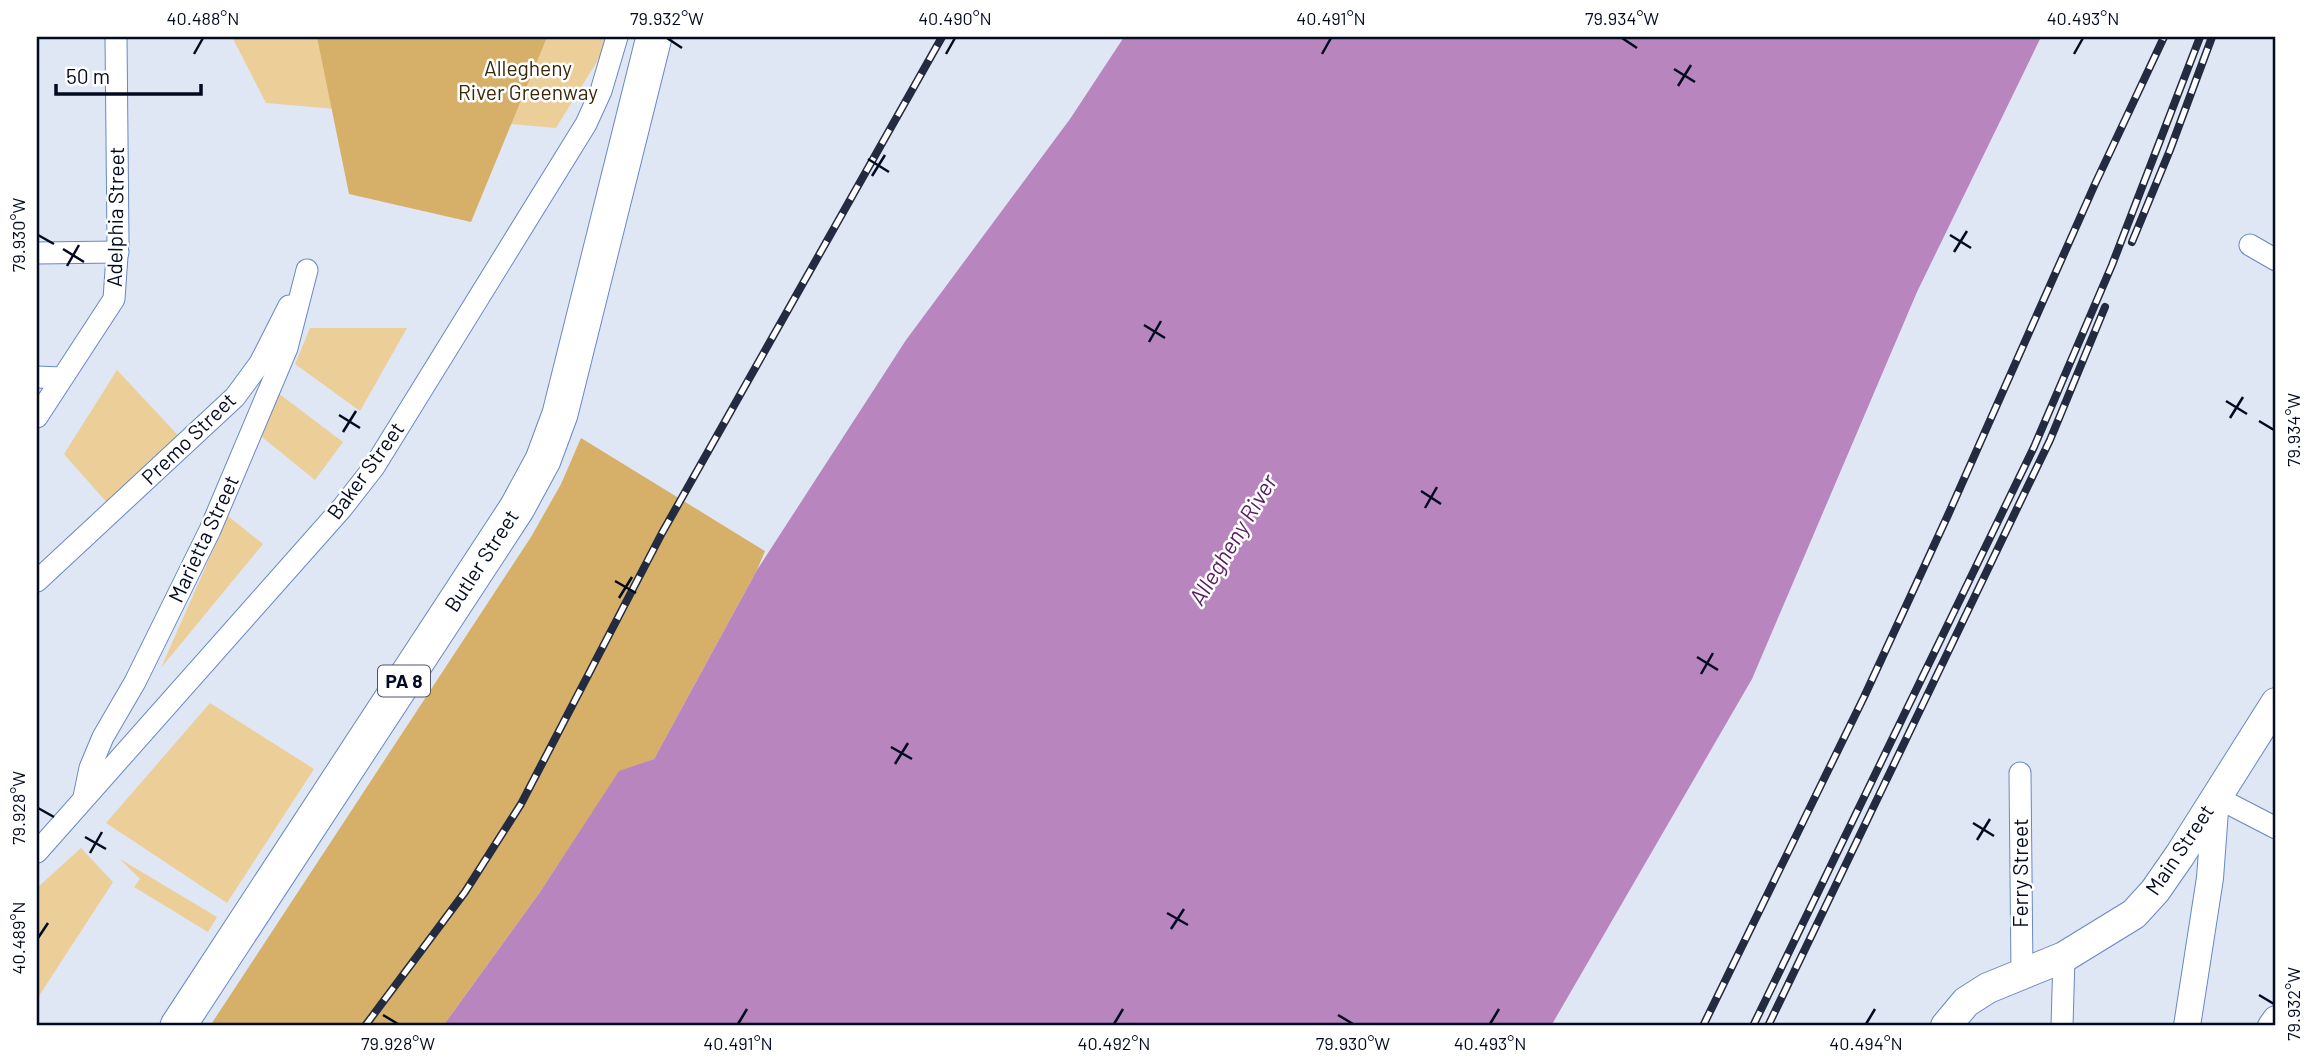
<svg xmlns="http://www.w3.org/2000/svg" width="2313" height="1063" viewBox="0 0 2313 1063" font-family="Barlow,sans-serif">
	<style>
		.green { fill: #ecce99 }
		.forest { fill: #d6b068 }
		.water { fill: #b885bf }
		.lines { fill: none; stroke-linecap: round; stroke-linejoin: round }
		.minor-casing { stroke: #6788c4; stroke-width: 23 }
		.tertiary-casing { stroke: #6788c4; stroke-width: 28 }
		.secondary-casing { stroke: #6788c4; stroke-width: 32 }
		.trunk-casing { stroke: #6788c4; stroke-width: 37 }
		.minor { stroke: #fff; stroke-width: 21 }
		.tertiary { stroke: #fff; stroke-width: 26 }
		.secondary { stroke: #fff; stroke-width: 30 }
		.trunk { stroke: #fff; stroke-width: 35 }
		.rail-casing { stroke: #232b40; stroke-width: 8 }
		.rail { stroke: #fff; stroke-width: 5; stroke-dasharray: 16; stroke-linecap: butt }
		.ticks { fill: none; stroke: #030b21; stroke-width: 2.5 }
		.labels { text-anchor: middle; stroke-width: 5; stroke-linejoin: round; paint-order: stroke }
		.shield { fill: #fff; stroke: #4f5464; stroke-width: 2 }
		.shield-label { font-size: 19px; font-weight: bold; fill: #030b21 }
		.park-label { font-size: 21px; fill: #392908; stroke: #fff }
		.street-label { font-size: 21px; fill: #030b21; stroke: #fff }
		.water-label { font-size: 23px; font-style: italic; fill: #591b62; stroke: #fff }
		.neatline { fill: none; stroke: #030b21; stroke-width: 2.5 }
		.ticks-label { font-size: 18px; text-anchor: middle; fill: #030b21 }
	</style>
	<rect width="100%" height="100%" fill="#e0e7f4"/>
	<g class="green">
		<polygon points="232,37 609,37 606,47 556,128 266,103"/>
		<polygon points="310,328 407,328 360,411 295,364"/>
		<polygon points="117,370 190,448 117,514 64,454"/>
		<polygon points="278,393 343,442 315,480 262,437"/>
		<polygon points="228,516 263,544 161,668"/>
		<polygon points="210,703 314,769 227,903 106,823"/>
		<polygon points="81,848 113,882 37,999 37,888"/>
		<polygon points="120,859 217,917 208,932 134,887 140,879"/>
	</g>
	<g class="forest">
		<polygon points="317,37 547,37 471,222 349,194"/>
		<polygon points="581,438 765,551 757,570 654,759 619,772 540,892 443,1026 210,1026 531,537 561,484"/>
	</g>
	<polygon class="water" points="1124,37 2041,37 1917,292 1752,679 1551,1026 443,1026 540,892 619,771 654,759 757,570 906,340 1070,119"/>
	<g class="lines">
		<defs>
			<g id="minor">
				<polyline points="2250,245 2276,260"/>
				<polyline points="37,253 118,252"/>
				<polyline points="37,377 61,378"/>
				<polyline points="37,417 114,299 118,242 116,37"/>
				<polyline points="37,581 235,397 260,363 289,306"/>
				<polyline points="2020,773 2022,974"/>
				<polyline points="84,797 90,768 103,737 135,682 210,530 287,348 307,270"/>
				<polyline points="2216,797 2276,828"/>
				<polyline points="37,852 342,508 374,467 586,124 601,91 617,37"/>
				<polyline points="2062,1026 2064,957"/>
			</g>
			<g id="tertiary">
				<polyline points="2187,1026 2210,878 2216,797"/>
				<polyline points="2271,1026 2276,1019"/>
			</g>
			<polyline id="secondary" points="1946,1026 1966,1002 1988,988 2064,957 2134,914 2155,891 2180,855 2276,703"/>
			<polyline id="trunk" points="178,1026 517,508 543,460 560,414 654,37"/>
		</defs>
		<use href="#minor" class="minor-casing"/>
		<use href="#tertiary" class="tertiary-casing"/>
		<use href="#secondary" class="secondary-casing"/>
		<use href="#trunk" class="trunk-casing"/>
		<use href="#minor" class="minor"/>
		<use href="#tertiary" class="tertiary"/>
		<use href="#secondary" class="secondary"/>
		<use href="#trunk" class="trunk"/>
		<defs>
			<g id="rail">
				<polyline points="2132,242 2170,150 2212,37"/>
				<polyline points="365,1026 465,892 521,804 662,533 942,37"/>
				<polyline points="1703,1026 1864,697 1948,515 2095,184 2164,37"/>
				<polyline points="1753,1026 2034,447 2112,265 2200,37"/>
				<polyline points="1768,1026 2050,440 2105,307"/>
			</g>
		</defs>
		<use href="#rail" class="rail-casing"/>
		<use href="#rail" class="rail"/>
	</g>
	<path class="ticks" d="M667,38l15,10M1622,38l15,10M194,54l9,-16M946,54l9,-16M1322,54l9,-16M2074,54l9,-16M1674,69l21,13M1678,86l13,-21M868,159l21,13M872,176l13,-21M38,235l16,9M1950,235l21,13M63,249l21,13M1954,252l13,-21M67,266l12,-21M1144,325l21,13M1149,342l12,-21M2226,401l21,13M339,415l21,13M2230,418l13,-21M2259,421l15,9M343,432l13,-21M1421,491l20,13M1425,508l12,-21M615,581l21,12M619,598l13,-21M1697,657l21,13M1701,674l12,-21M891,747l21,12M895,764l13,-21M38,808l16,9M1973,823l21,13M85,837l21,12M1977,840l13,-21M90,853l12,-21M1167,913l21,12M1171,929l13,-20M38,938l10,-15M2259,995l15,9M383,1015l15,9M1338,1015l15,9M738,1024l9,-15M1114,1024l9,-15M1490,1024l9,-15M1866,1024l9,-15"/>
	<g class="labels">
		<rect class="shield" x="378" y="665.5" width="52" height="31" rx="5"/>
		<g class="shield-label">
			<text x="404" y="688">PA 8</text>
		</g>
		<g class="park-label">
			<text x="528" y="76">Allegheny<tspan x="528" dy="24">River Greenway</tspan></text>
		</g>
		<g class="street-label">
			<text transform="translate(116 217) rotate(-89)" y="7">Adelphia Street</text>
			<text transform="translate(189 439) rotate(-44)" y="7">Premo Street</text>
			<text transform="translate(366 471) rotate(-54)" y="7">Baker Street</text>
			<text transform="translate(204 539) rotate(-65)" y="7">Marietta Street</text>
			<text transform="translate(482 561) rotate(-57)" y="7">Butler Street</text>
			<text transform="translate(2180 850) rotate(-56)" y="7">Main Street</text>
			<text transform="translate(2021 873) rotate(-90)" y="7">Ferry Street</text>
		</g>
		<g class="water-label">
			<text transform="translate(1233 540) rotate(-59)" y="8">Allegheny River</text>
		</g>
	</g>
	<rect width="2313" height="1063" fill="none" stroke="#ffffff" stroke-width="77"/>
	<path d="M56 84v10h145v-10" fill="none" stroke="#030b21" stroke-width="3.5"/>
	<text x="66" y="84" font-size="21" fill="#030b21" stroke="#ffffff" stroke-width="5" paint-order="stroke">50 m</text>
	<rect x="38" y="38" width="2236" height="986" class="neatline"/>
	<g class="ticks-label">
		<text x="203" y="25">40.488°N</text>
		<text x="667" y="25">79.932°W</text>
		<text x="955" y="25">40.490°N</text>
		<text x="1331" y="25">40.491°N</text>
		<text x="1622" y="25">79.934°W</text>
		<text x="2083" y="25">40.493°N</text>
		<text transform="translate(19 235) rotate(-90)" y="6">79.930°W</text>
		<text transform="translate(2294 430) rotate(-90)" y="6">79.934°W</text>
		<text transform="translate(19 808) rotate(-90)" y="6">79.928°W</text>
		<text transform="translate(19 938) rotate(-90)" y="6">40.489°N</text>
		<text transform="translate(2294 1004) rotate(-90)" y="6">79.932°W</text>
		<text x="398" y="1050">79.928°W</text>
		<text x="738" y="1050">40.491°N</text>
		<text x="1114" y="1050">40.492°N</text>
		<text x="1353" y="1050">79.930°W</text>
		<text x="1490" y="1050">40.493°N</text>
		<text x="1866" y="1050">40.494°N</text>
	</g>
</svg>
